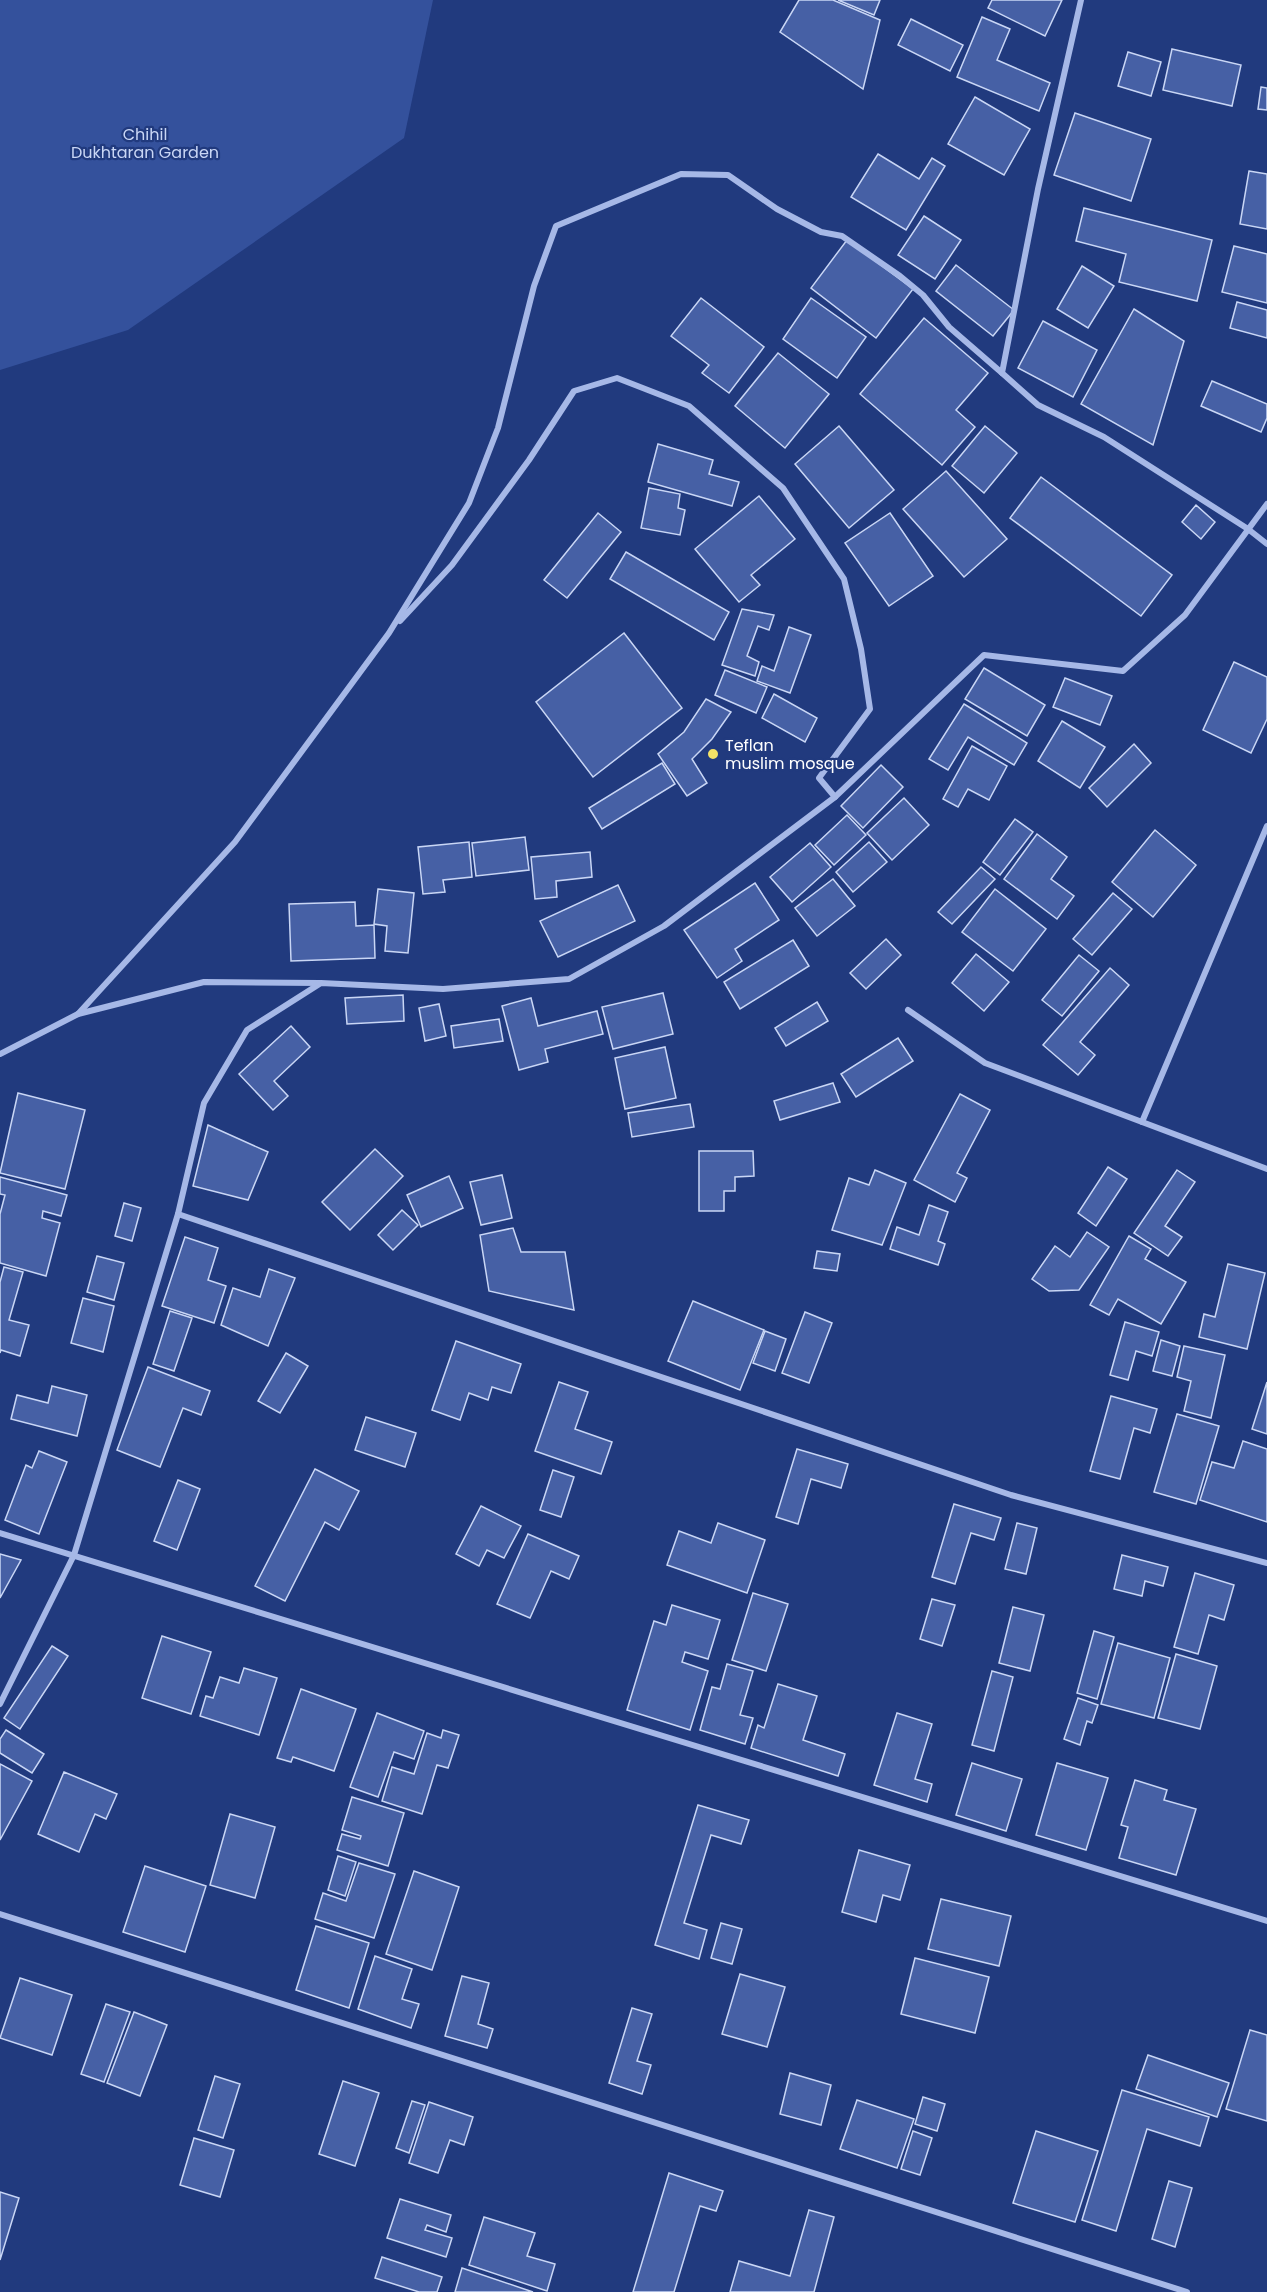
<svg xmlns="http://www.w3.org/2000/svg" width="1267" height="2292" viewBox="0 0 1267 2292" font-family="Poppins,sans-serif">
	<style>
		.green { fill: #34519c }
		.building { fill: #4660a5; stroke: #c9d6f5; stroke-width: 1.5 }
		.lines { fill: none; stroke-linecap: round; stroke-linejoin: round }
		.street { stroke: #a6b8e7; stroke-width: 6 }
		.poi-dot { fill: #f3e267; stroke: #213a7e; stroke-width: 2 }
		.labels { text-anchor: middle; stroke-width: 4.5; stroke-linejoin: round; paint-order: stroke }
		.park-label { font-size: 16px; fill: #c9d6f5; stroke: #213a7e }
		.poi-label { font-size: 16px; fill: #fff; stroke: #213a7e; text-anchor: start }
	</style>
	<rect width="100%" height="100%" fill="#213a7e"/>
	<polygon class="green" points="0,0 433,0 404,138 128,330 0,370"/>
	<g class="building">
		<polygon points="799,0 833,0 880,20 863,89 780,32"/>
		<polygon points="838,0 880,0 874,15"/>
		<polygon points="992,0 1062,0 1045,36 988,8"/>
		<polygon points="982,17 1010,29 997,60 1050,83 1039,111 957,77"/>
		<polygon points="911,19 963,45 950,71 898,45"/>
		<polygon points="1172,49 1241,65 1232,106 1163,90"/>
		<polygon points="1128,52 1161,62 1151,96 1118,86"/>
		<polygon points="1261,87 1267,88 1267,110 1258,109"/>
		<polygon points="975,97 1030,129 1004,175 948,144"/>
		<polygon points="1075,113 1151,139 1131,201 1054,175"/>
		<polygon points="878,154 919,179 932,158 945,166 906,230 851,197"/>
		<polygon points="1249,171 1267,174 1267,229 1240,224"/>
		<polygon points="1084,208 1212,240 1197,301 1119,282 1126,254 1076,241"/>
		<polygon points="924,216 961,240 935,279 898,255"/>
		<polygon points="847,240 913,289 876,338 811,288"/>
		<polygon points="1234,246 1267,254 1267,303 1222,292"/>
		<polygon points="956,265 1014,310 993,336 936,291"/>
		<polygon points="1082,266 1114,286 1088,328 1057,309"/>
		<polygon points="701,298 764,347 729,393 702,373 709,365 671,336"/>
		<polygon points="811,298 866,337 837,378 783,339"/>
		<polygon points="1237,302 1267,310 1267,338 1230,328"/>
		<polygon points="1134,309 1184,341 1153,445 1081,404"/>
		<polygon points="924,318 988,373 956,410 975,427 942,465 860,394"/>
		<polygon points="1043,321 1097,350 1073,397 1018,368"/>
		<polygon points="778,353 829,394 785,448 735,406"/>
		<polygon points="1212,381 1267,404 1267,418 1261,432 1201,406"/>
		<polygon points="839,426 894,490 849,528 795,464"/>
		<polygon points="985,426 1017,453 984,493 952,466"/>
		<polygon points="658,444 713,460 709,474 739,482 732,506 648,482"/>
		<polygon points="946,471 1007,539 964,577 903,509"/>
		<polygon points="1041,477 1172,575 1141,616 1010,518"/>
		<polygon points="649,488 680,494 678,508 685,510 680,535 641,528"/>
		<polygon points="759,496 795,539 751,575 760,585 739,602 695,549"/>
		<polygon points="1196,505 1215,522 1201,539 1182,522"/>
		<polygon points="598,513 621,532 567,598 544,580"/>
		<polygon points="890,513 933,576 889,606 845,543"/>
		<polygon points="626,552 729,612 714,640 610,579"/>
		<polygon points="742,609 774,615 769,630 758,626 747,656 759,662 755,676 722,665"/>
		<polygon points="789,627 811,635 790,693 757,681 762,666 774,671"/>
		<polygon points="624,633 682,708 593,777 536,702"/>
		<polygon points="1234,662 1267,677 1267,719 1251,753 1203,730"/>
		<polygon points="984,668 1045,705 1027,736 965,699"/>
		<polygon points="725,670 767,687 756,713 715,695"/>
		<polygon points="1065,678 1112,696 1100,725 1053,707"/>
		<polygon points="774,694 817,718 805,742 762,718"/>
		<polygon points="706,699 731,712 712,739 692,759 707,783 687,796 658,754 684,732"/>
		<polygon points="964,704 1027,743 1014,765 968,737 948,770 929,759"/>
		<polygon points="1062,721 1105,747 1080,788 1038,761"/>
		<polygon points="1134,744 1151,763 1107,807 1089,788"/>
		<polygon points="972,746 1007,766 989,800 968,789 958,807 943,799"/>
		<polygon points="662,763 675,784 602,829 589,808"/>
		<polygon points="881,765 903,787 863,828 841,806"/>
		<polygon points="904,798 929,825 892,860 867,833"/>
		<polygon points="847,815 866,835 834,865 815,845"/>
		<polygon points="1015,819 1033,832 1000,875 983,862"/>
		<polygon points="1155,830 1196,865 1153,917 1112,882"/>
		<polygon points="1037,834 1067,857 1051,879 1074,896 1057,919 1004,879"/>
		<polygon points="525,837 529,870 476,876 472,843"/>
		<polygon points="469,842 472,877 443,880 445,892 423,894 418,847"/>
		<polygon points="869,842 887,862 853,892 836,872"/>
		<polygon points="810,843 831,867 792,902 770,877"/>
		<polygon points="590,852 592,877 556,881 557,897 535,899 531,857"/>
		<polygon points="981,867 995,879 952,924 938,912"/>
		<polygon points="833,879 855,906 817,936 795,908"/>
		<polygon points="755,883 779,920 735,949 742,961 717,978 684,930"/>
		<polygon points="618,885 635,921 558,957 540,921"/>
		<polygon points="378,889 414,893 408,953 385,951 387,926 374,924"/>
		<polygon points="995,889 1046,929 1013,971 962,932"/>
		<polygon points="1113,893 1132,909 1092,955 1073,939"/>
		<polygon points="355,902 356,926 374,925 375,958 291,961 289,904"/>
		<polygon points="886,939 901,955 866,989 850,973"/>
		<polygon points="793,940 809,966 740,1009 724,982"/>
		<polygon points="976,954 1009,982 984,1011 952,983"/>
		<polygon points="1079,955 1099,971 1062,1016 1042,1000"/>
		<polygon points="1110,968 1129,985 1080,1042 1095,1055 1078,1075 1043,1045"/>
		<polygon points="663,993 673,1034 613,1049 602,1007"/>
		<polygon points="403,995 404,1021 347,1024 345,998"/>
		<polygon points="531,998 538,1026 597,1011 603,1034 545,1049 548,1062 519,1070 502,1006"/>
		<polygon points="817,1002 828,1021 786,1046 775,1028"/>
		<polygon points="439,1004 446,1036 425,1041 419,1008"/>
		<polygon points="499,1019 503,1041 454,1048 451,1026"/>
		<polygon points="291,1026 310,1047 274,1081 288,1096 273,1110 239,1074"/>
		<polygon points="898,1038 913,1061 856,1097 841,1074"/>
		<polygon points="665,1047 676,1098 625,1109 615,1058"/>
		<polygon points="833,1083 840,1102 780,1120 774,1101"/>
		<polygon points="18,1093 85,1110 65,1189 0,1173"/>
		<polygon points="960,1094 990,1110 957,1173 967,1178 955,1202 914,1180"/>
		<polygon points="690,1104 694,1127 632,1137 628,1113"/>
		<polygon points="208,1125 268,1152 248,1200 193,1186"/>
		<polygon points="375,1149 403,1176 350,1230 322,1202"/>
		<polygon points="699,1151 753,1151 754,1176 735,1177 735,1191 724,1191 724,1211 699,1211"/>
		<polygon points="1108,1167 1127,1179 1096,1226 1078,1213"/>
		<polygon points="875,1170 906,1183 882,1245 832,1230 849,1178 869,1185"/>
		<polygon points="1177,1170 1195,1182 1165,1226 1182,1237 1168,1256 1134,1233"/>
		<polygon points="502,1175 512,1218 481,1225 470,1182"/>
		<polygon points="449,1176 463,1208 421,1227 407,1195"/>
		<polygon points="0,1177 67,1195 61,1216 43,1211 42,1218 60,1223 46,1276 0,1263 0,1214 5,1195 0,1194"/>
		<polygon points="124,1203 141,1208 132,1241 115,1236"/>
		<polygon points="929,1205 948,1212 938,1241 945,1244 938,1265 890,1249 897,1227 919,1235"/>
		<polygon points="402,1210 418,1225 393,1250 378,1235"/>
		<polygon points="513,1228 521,1252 565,1252 574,1310 489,1291 480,1235"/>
		<polygon points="1087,1232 1109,1247 1079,1290 1049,1291 1032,1279 1055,1246 1070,1257"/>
		<polygon points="1129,1236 1151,1249 1145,1259 1186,1282 1161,1324 1118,1299 1109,1315 1090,1305"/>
		<polygon points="185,1237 218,1248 208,1280 226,1286 214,1323 162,1306"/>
		<polygon points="817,1251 840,1254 837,1271 814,1268"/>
		<polygon points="97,1256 124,1263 114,1300 87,1292"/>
		<polygon points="1228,1264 1265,1273 1247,1349 1199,1337 1204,1314 1215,1317"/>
		<polygon points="4,1267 23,1272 9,1320 29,1325 20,1356 1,1350 0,1353 0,1282"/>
		<polygon points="269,1269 295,1278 268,1346 221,1325 233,1288 260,1297"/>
		<polygon points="83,1298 114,1306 103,1352 71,1343"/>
		<polygon points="693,1301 764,1330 740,1390 668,1361"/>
		<polygon points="170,1311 192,1318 174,1371 153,1364"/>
		<polygon points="805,1312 832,1323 809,1383 782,1373"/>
		<polygon points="1125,1322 1159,1332 1152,1356 1136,1351 1128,1380 1110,1375"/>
		<polygon points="765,1331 786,1339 775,1371 753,1363"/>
		<polygon points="1161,1340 1180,1346 1172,1376 1153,1371"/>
		<polygon points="456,1341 521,1364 511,1393 492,1387 488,1400 469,1393 460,1420 432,1410"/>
		<polygon points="1184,1346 1225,1355 1211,1418 1184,1411 1191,1381 1177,1377"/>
		<polygon points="286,1353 308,1366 280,1413 258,1401"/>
		<polygon points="148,1367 210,1391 201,1415 183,1408 160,1467 117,1450"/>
		<polygon points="559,1382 588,1392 575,1429 612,1442 601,1474 535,1451"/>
		<polygon points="1267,1382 1267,1434 1252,1429"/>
		<polygon points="52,1386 87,1395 77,1436 11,1419 17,1395 48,1403"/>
		<polygon points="1111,1396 1157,1409 1150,1433 1134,1428 1120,1479 1090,1471"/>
		<polygon points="1177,1414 1219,1426 1196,1504 1154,1492"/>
		<polygon points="366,1417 416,1433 405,1467 355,1450"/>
		<polygon points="1243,1441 1267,1449 1267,1522 1200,1500 1212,1462 1234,1468"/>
		<polygon points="797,1449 848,1464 841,1488 811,1479 798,1524 776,1517"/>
		<polygon points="39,1451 67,1462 39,1534 5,1520 26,1465 32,1468"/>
		<polygon points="315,1469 359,1491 339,1530 325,1522 285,1601 255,1586"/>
		<polygon points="553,1470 574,1477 561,1517 540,1510"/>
		<polygon points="178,1480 200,1489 177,1550 154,1541"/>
		<polygon points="954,1504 1001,1518 994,1540 971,1533 955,1584 932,1577"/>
		<polygon points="481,1506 521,1526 504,1558 487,1550 479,1566 456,1554"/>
		<polygon points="718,1523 765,1540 747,1593 667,1565 679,1531 711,1543"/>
		<polygon points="1017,1523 1037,1528 1026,1574 1005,1569"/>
		<polygon points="528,1534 579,1556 569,1579 551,1571 530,1618 497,1604"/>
		<polygon points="0,1554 21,1560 0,1598"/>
		<polygon points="1122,1555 1168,1567 1163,1586 1145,1581 1142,1596 1114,1589"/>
		<polygon points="1195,1573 1234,1585 1224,1620 1209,1615 1198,1654 1174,1647"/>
		<polygon points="753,1593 788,1604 766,1671 732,1660"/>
		<polygon points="932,1599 955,1605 942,1646 920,1639"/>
		<polygon points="672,1605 720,1620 708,1659 685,1652 682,1662 708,1671 690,1730 627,1710 654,1621 666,1625"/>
		<polygon points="1013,1607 1044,1615 1030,1671 999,1663"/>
		<polygon points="1094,1631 1114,1637 1097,1699 1077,1693"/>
		<polygon points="162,1636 211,1652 191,1714 142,1698"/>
		<polygon points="1118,1643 1170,1658 1154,1718 1101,1704"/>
		<polygon points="52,1646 68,1656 20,1729 4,1718"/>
		<polygon points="1176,1654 1217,1666 1200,1729 1158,1718"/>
		<polygon points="727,1664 753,1671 740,1715 753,1718 745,1744 700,1730 712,1687 720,1689"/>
		<polygon points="244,1668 277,1678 259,1735 200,1716 206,1696 213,1698 220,1677 239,1683"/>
		<polygon points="992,1671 1013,1677 994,1751 972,1745"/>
		<polygon points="778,1684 817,1696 803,1740 845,1754 838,1776 751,1748 758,1725 764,1728"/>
		<polygon points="301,1689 356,1709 334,1771 293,1757 291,1762 277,1758"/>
		<polygon points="1078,1698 1098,1705 1092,1723 1087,1721 1080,1745 1064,1739"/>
		<polygon points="377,1713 424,1731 414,1759 394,1752 378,1797 350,1787"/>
		<polygon points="897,1713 932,1724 915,1779 932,1784 927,1802 874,1785"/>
		<polygon points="6,1730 44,1754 32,1773 0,1753 0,1739"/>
		<polygon points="443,1730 459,1735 448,1768 437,1765 422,1814 382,1801 392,1767 414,1774 427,1733 441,1738"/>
		<polygon points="972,1763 1022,1779 1006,1831 956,1815"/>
		<polygon points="1057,1763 1108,1778 1086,1850 1036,1835"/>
		<polygon points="0,1764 32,1781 0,1840"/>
		<polygon points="64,1772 117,1794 106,1819 95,1814 79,1852 38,1834"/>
		<polygon points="1135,1780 1167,1790 1164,1800 1196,1809 1176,1875 1119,1858 1128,1827 1121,1825"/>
		<polygon points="352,1797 404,1813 388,1866 337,1850 342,1834 360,1839 361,1836 342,1830"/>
		<polygon points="698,1805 749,1820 741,1844 711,1835 684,1923 707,1930 699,1959 655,1945"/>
		<polygon points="230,1814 275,1827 255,1898 210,1885"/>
		<polygon points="859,1850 910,1865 900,1900 883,1895 876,1922 842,1912"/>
		<polygon points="338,1856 356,1862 345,1896 328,1890"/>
		<polygon points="359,1863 395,1874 374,1938 315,1919 323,1893 346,1901"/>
		<polygon points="145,1866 206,1886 185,1952 123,1932"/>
		<polygon points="414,1871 459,1887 432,1970 386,1954"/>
		<polygon points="941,1899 1011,1916 999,1966 928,1949"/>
		<polygon points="721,1923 742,1929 732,1964 711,1958"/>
		<polygon points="316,1926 369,1943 349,2008 296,1990"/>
		<polygon points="375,1956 412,1969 402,1999 419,2004 411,2028 358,2009"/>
		<polygon points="915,1958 989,1977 975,2033 901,2014"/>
		<polygon points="740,1974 785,1987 767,2047 722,2034"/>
		<polygon points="462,1976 489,1983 478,2024 493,2029 487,2048 445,2036"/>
		<polygon points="20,1978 72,1995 52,2055 0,2038"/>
		<polygon points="106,2004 130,2012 104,2082 81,2074"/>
		<polygon points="632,2008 652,2014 637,2061 651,2065 642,2094 609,2083"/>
		<polygon points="134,2012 167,2025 140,2096 107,2083"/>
		<polygon points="1250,2030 1267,2035 1267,2121 1226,2109"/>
		<polygon points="1148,2055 1229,2083 1217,2117 1136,2089"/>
		<polygon points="790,2073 831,2085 821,2125 780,2114"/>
		<polygon points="215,2076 240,2084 223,2138 198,2130"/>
		<polygon points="343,2081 379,2093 355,2166 319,2154"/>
		<polygon points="1122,2090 1209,2117 1200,2146 1147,2129 1116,2231 1082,2220"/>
		<polygon points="923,2097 945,2104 937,2131 915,2124"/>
		<polygon points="857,2100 914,2119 897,2168 840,2149"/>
		<polygon points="412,2101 425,2105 409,2153 396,2148"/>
		<polygon points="429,2102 473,2117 464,2145 450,2140 438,2173 409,2163"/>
		<polygon points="913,2131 932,2138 920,2175 901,2169"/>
		<polygon points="1036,2131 1098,2151 1075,2222 1013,2203"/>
		<polygon points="194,2138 234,2150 220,2197 180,2185"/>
		<polygon points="669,2173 723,2191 716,2211 700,2206 674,2292 633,2292"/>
		<polygon points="1169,2181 1192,2188 1175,2247 1152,2239"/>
		<polygon points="0,2192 19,2198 0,2260"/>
		<polygon points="400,2199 451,2215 446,2232 427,2225 425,2230 452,2238 446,2257 387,2238"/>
		<polygon points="809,2210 834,2217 814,2292 730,2292 739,2261 790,2276"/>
		<polygon points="484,2217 535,2233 527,2256 555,2264 547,2291 469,2265"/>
		<polygon points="382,2257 442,2277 437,2292 419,2292 375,2278"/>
		<polygon points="462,2268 533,2292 455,2292"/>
	</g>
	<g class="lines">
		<g class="street">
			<polyline points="1081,0 1038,189 1002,373 1038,405 1104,437 1248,529 1267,544"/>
			<polyline points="400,621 452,565 529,460 574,391 617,378 689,406 783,488 844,579 861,649 870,709 819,778 835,797"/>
			<polyline points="908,1010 985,1063 1267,1169"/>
			<polyline points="78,1014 235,842 389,633 469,503 498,428 534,286 556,226 681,174 728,175 777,209 821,232 842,236 900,276 923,295 949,327 1002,373"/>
			<polyline points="0,1054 78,1014 204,982 320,983"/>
			<polyline points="1142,1122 1267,826"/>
			<polyline points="178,1214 1011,1495 1267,1563"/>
			<polyline points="0,1533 1267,1921"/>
			<polyline points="0,1704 74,1555 178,1214 204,1103 247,1030 321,983 443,989 569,979 664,926 835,797 984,655 1123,671 1185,615 1267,504"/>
			<polyline points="0,1914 1187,2292"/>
		</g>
	</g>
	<circle class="poi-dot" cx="713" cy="754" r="6"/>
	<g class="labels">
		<g class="park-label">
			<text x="145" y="140">Chihil<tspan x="145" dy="18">Dukhtaran Garden</tspan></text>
		</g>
		<g class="poi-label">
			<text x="725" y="751">Teflan<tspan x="725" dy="18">muslim mosque</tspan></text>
		</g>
	</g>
</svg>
